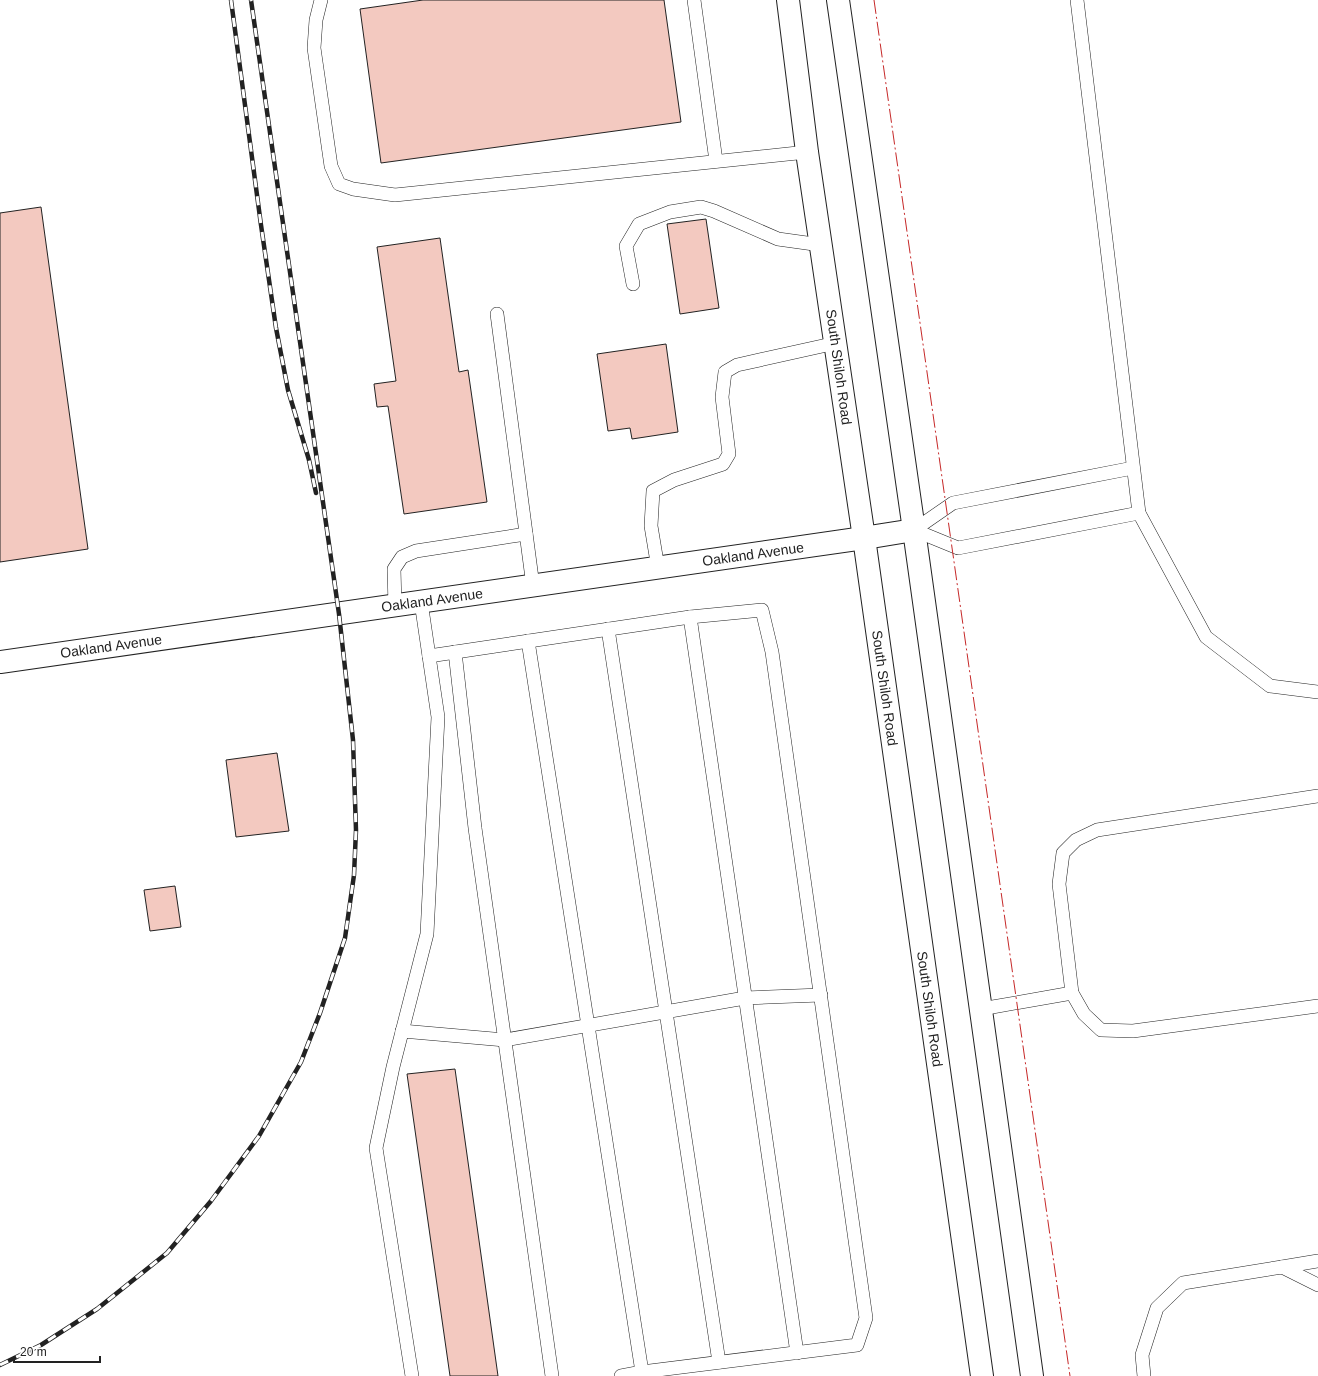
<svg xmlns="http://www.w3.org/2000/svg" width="1318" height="1376" viewBox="0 0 1318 1376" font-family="Helvetica,sans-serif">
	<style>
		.building { fill: #f3c9c0; stroke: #222 }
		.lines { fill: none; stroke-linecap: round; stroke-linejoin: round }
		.lane-casing { stroke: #222; stroke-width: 14 }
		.street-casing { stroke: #222; stroke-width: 24 }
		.secondary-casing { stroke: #222; stroke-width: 24 }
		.lane { stroke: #fff; stroke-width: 13 }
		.street { stroke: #fff; stroke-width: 22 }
		.secondary { stroke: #fff; stroke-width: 22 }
		.rail-casing { stroke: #222; stroke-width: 4.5 }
		.rail { stroke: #fff; stroke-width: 3; stroke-dasharray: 9; stroke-linecap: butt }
		.power { stroke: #c62828; stroke-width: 1; stroke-dasharray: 14 3 2 3; stroke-linecap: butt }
		.labels { text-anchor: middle; stroke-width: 3; stroke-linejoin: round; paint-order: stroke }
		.street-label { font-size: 14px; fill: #222; stroke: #fff }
	</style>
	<rect width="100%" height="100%" fill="#fff"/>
	<g class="building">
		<polygon points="423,0 664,0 681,122 381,163 360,9"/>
		<polygon points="41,207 88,549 0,562 0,213"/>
		<polygon points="706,219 719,308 680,314 667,224"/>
		<polygon points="440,238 459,372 468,370 487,502 404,514 388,406 377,407 374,384 396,381 377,247"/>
		<polygon points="666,344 678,432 632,439 630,428 608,431 597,354"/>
		<polygon points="277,753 289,831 236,837 226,760"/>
		<polygon points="175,886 181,927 150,931 144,890"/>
		<polygon points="455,1069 498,1376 450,1376 407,1074"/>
	</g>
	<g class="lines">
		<defs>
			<g id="lane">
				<polyline points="321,0 316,20 314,48 331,166 339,184 353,189 395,195 807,152"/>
				<polyline points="694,0 716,161"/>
				<polyline points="1077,0 1139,513 1206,637 1270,686 1318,692"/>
				<polyline points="633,284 626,246 639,224 670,212 701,207 714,211 778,239 821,245"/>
				<polyline points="497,314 533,586"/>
				<polyline points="914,530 958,548 1139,513"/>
				<polyline points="914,530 953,503 1133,468"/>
				<polyline points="658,568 651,526 653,491 674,480 723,464 729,454 722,397 725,372 737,365 836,343"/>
				<polyline points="395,606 394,569 402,557 416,551 526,534"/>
				<polyline points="690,617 797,1353"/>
				<polyline points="608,629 719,1362"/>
				<polyline points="528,641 642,1372"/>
				<polyline points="455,652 475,828 552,1376"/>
				<polyline points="429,656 690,617 762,610 772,652 866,1318 857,1345 642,1372 621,1376"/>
				<polyline points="1318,796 1097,830 1076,840 1063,853 1059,884 1072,993 1084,1014 1101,1030 1133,1031 1318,1006"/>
				<polyline points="981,1009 1072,993"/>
				<polyline points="402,1031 505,1040 745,998 821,995"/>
				<polyline points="1282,1267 1318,1261"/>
				<polyline points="412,1376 376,1148 393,1067 427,934 438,717 421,602"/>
				<polyline points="1144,1376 1142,1355 1157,1308 1183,1283 1282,1267 1318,1285"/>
			</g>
			<polyline id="street" points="0,662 864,538 914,530"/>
			<g id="secondary">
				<polyline points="788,0 807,152 864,538 982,1376"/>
				<polyline points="838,0 914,530 1032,1376"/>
			</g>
		</defs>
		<use href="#lane" class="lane-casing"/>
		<use href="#street" class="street-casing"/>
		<use href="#secondary" class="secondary-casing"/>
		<use href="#lane" class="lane"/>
		<use href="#street" class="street"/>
		<use href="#secondary" class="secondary"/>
		<defs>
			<g id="rail">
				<polyline points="231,0 261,225 276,328 288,390 309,460 316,493"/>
				<polyline points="0,1365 41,1345 97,1309 167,1253 211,1201 259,1136 301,1062 320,1013 345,938 354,875 356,830 353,740 339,614 251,0"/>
			</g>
		</defs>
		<use href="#rail" class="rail-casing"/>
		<use href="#rail" class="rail"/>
		<polyline class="power" points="874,0 1070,1376"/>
	</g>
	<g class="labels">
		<g class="street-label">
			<text transform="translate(839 367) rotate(82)" y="5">South Shiloh Road</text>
			<text transform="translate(753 554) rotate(-8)" y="5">Oakland Avenue</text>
			<text transform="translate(432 600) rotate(-8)" y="5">Oakland Avenue</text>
			<text transform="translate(111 646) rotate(-8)" y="5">Oakland Avenue</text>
			<text transform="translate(885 688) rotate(82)" y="5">South Shiloh Road</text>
			<text transform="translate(930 1009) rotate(82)" y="5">South Shiloh Road</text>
		</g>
	</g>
	<path d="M14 1356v6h86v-6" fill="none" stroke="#222222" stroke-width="2"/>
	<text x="20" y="1356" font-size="12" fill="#222222" stroke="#ffffff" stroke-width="3" paint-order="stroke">20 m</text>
</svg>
